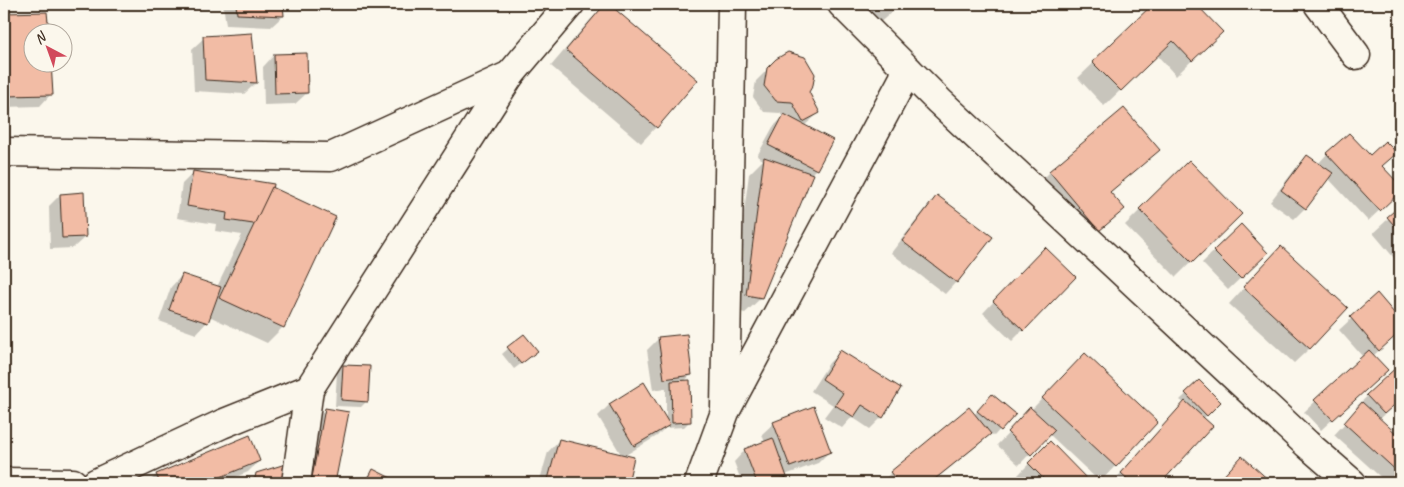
<svg xmlns="http://www.w3.org/2000/svg" width="1404" height="487" viewBox="0 0 1404 487" font-family="Caveat,sans-serif">
	<style>
		.shadow { fill: #0003 }
		.building { fill: #f2bca5; stroke: #3b2a1e }
		.lines { fill: none; stroke-linecap: round; stroke-linejoin: round }
		.minor-casing { stroke: #3b2a1e; stroke-width: 31 }
		.minor { stroke: #fbf7ec; stroke-width: 28 }
	</style>
	<rect width="100%" height="100%" fill="#fbf7ec"/>
	<filter id="ink" filterUnits="userSpaceOnUse"><feTurbulence type="fractalNoise" baseFrequency=".02" numOctaves="2"/><feDisplacementMap in="SourceGraphic" scale="10" xChannelSelector="R" yChannelSelector="G"/><feConvolveMatrix kernelMatrix="1 2 1 2 8 2 1 2 1" color-interpolation-filters="sRGB"/></filter>
	<g filter="url(#ink)">
		<g class="shadow">
			<polygon points="223,4 282,4 283,16 271,27 226,25"/>
			<polygon points="607,4 696,80 656,127 641,143 551,66 591,19"/>
			<polygon points="857,4 901,4 876,26"/>
			<polygon points="1155,4 1194,4 1221,32 1176,76 1157,55 1104,106 1078,78"/>
			<polygon points="4,14 46,14 47,32 32,32 32,62 51,94 40,106 4,107"/>
			<polygon points="204,38 256,83 244,94 194,91 192,49"/>
			<polygon points="274,55 307,93 295,104 264,105 263,67"/>
			<polygon points="777,60 808,92 819,113 804,126 816,169 810,175 761,298 745,313 731,310 749,174 763,160 757,156 773,127 783,117 780,113 764,112 753,97 756,81"/>
			<polygon points="1124,110 1158,150 1109,193 1123,209 1083,245 1034,188 1050,172"/>
			<polygon points="1327,154 1370,157 1400,187 1400,191 1368,221 1328,178 1305,208 1294,219 1270,202 1296,168 1307,156 1318,164"/>
			<polygon points="1189,162 1240,214 1176,277 1125,225"/>
			<polygon points="194,172 270,188 283,327 267,343 209,316 207,322 196,334 159,321 171,287 182,275 217,287 242,235 215,231 216,224 177,218 182,184"/>
			<polygon points="60,195 85,237 73,248 50,249 49,206"/>
			<polygon points="937,196 956,282 945,294 891,253 926,208"/>
			<polygon points="1400,208 1400,265 1373,233"/>
			<polygon points="1240,226 1267,253 1228,290 1202,263"/>
			<polygon points="1033,260 1023,330 1012,341 983,313"/>
			<polygon points="1266,264 1310,348 1294,363 1229,304"/>
			<polygon points="1377,295 1400,322 1400,331 1373,356 1374,381 1321,430 1304,412 1363,357 1339,330"/>
			<polygon points="524,335 530,357 514,369 502,354"/>
			<polygon points="659,338 691,375 683,382 690,421 684,427 665,428 657,436 624,456 633,458 626,483 539,483 548,452 559,440 622,456 598,416 609,405 643,384 666,422 666,388 653,390 647,350"/>
			<polygon points="840,352 882,417 870,429 852,417 842,428 824,417 833,405 811,391 829,363"/>
			<polygon points="1400,365 1400,399 1379,419 1400,439 1400,475 1392,483 1387,483 1334,435 1358,409 1356,407"/>
			<polygon points="343,366 367,401 361,407 335,406 337,372"/>
			<polygon points="1070,370 1157,422 1100,482 1049,434 1019,465 997,445"/>
			<polygon points="1199,382 1219,402 1203,419 1211,426 1159,483 1112,483 1184,403 1180,400"/>
			<polygon points="986,401 1014,414 994,436 990,433 978,445 931,483 880,483 891,473 974,415"/>
			<polygon points="326,409 347,413 334,483 302,483 314,420"/>
			<polygon points="774,423 830,451 818,463 785,475 786,477 779,483 742,483 734,462 745,450 765,443 762,434"/>
			<polygon points="1050,442 1090,483 1025,483 1018,475"/>
			<polygon points="1243,458 1271,483 1218,483"/>
			<polygon points="259,461 248,472 221,483 148,483 156,475"/>
			<polygon points="373,471 398,483 361,483"/>
			<polygon points="257,474 284,483 248,483"/>
		</g>
		<g class="building">
			<polygon points="236,4 283,4 284,16 237,14"/>
			<polygon points="605,4 609,4 698,80 657,128 566,50"/>
			<polygon points="1153,4 1196,4 1223,32 1192,61 1173,41 1121,91 1092,62"/>
			<polygon points="47,12 49,32 32,32 32,62 51,62 53,95 6,96 4,69 4,13"/>
			<polygon points="252,33 257,83 205,80 203,36"/>
			<polygon points="788,52 805,57 815,74 813,85 809,92 820,113 803,122 792,102 776,101 764,86 767,68 776,59"/>
			<polygon points="307,53 308,93 275,94 274,54"/>
			<polygon points="1124,108 1160,150 1110,192 1125,209 1099,231 1049,171"/>
			<polygon points="784,114 833,140 817,170 768,145"/>
			<polygon points="1349,133 1370,155 1385,141 1397,153 1382,166 1400,185 1400,192 1380,211 1326,153"/>
			<polygon points="1307,155 1333,173 1306,209 1281,190"/>
			<polygon points="764,157 813,174 762,298 746,295"/>
			<polygon points="1189,160 1242,214 1192,263 1139,209"/>
			<polygon points="193,171 274,184 267,226 226,220 227,213 187,206"/>
			<polygon points="272,187 336,217 284,328 219,298"/>
			<polygon points="84,192 86,237 62,238 60,194"/>
			<polygon points="937,195 993,237 957,283 902,241"/>
			<polygon points="1400,206 1400,232 1387,217"/>
			<polygon points="1241,224 1268,253 1241,279 1213,251"/>
			<polygon points="1281,246 1348,308 1310,349 1243,287"/>
			<polygon points="1045,247 1076,277 1024,331 993,301"/>
			<polygon points="182,274 221,287 208,323 169,310"/>
			<polygon points="1377,293 1400,320 1400,332 1379,351 1350,317"/>
			<polygon points="524,334 538,351 521,364 507,347"/>
			<polygon points="687,334 692,375 664,379 658,337"/>
			<polygon points="840,350 901,388 883,418 862,405 854,417 835,405 843,393 822,379"/>
			<polygon points="1369,350 1388,370 1333,420 1314,400"/>
			<polygon points="1085,353 1158,422 1116,467 1042,398"/>
			<polygon points="1400,364 1400,400 1384,414 1366,395"/>
			<polygon points="343,365 370,366 368,402 341,400"/>
			<polygon points="690,380 691,422 672,423 671,381"/>
			<polygon points="1199,380 1221,402 1207,416 1185,393"/>
			<polygon points="644,382 670,425 634,446 609,404"/>
			<polygon points="992,394 1016,414 1001,431 977,411"/>
			<polygon points="1185,401 1213,426 1161,483 1132,483 1121,473"/>
			<polygon points="1362,402 1400,437 1400,474 1344,423"/>
			<polygon points="814,406 831,452 790,467 773,422"/>
			<polygon points="969,407 991,434 930,483 899,483 890,472"/>
			<polygon points="1030,407 1055,430 1031,455 1007,432"/>
			<polygon points="325,408 349,412 335,483 311,483"/>
			<polygon points="250,435 260,461 206,483 160,483 156,474"/>
			<polygon points="773,438 787,477 771,483 757,483 744,449"/>
			<polygon points="559,439 634,457 628,483 547,483"/>
			<polygon points="1050,441 1091,483 1048,483 1028,463"/>
			<polygon points="1242,456 1272,483 1217,483"/>
			<polygon points="289,463 285,483 254,483 256,473"/>
			<polygon points="373,469 401,483 366,483"/>
		</g>
		<g class="lines">
			<defs>
				<g id="minor">
					<polyline points="842,4 939,101 1307,444 1352,483"/>
					<polyline points="1318,4 1356,55"/>
					<polyline points="4,152 331,157 510,75"/>
					<polyline points="725,408 732,4"/>
					<polyline points="4,482 73,483"/>
					<polyline points="96,483 222,424 309,389 510,75 570,4"/>
					<polyline points="296,483 309,389"/>
					<polyline points="699,483 725,412 908,70"/>
				</g>
			</defs>
			<use href="#minor" class="minor-casing"/>
			<use href="#minor" class="minor"/>
		</g>
	</g>
	<rect width="1404" height="487" fill="none" stroke="#fbf7ec" stroke-width="20"/>
	<rect x="10" y="10" width="1384" height="467" fill="none" stroke="#3b2a1e" stroke-width="2" filter="url(#ink)"/>
	<g transform="translate(48 48) rotate(319)"><circle r="24" fill="#fbf7ec" stroke="#aea59a"/>
	<path d="M0-4L9 19L0 12L-9 19Z" fill="#d1495b"/>
	<text y="-8" font-size="14" font-weight="bold" text-anchor="middle" fill="#3b2a1e">N</text>
	</g>
</svg>
